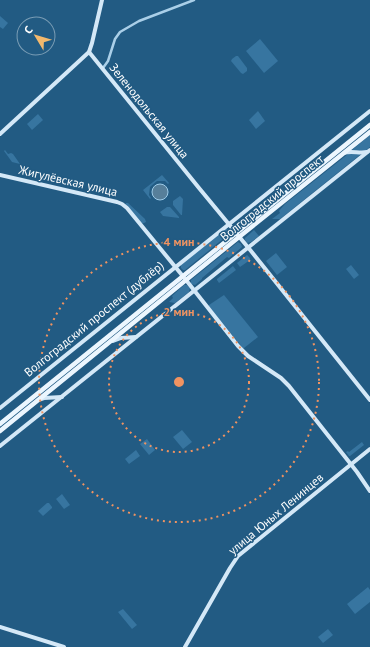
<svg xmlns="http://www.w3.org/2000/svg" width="370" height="647" viewBox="0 0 370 647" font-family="'PT Sans',sans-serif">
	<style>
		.green { fill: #3775a0 }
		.water { fill: #577f9a; stroke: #9ecce9 }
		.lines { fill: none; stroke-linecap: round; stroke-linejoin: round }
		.street { stroke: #aacfe8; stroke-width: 2.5 }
		.secondary { stroke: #d4e8f7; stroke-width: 4 }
		.primary { stroke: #ecf6fe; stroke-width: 4.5 }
		.ring { fill: none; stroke: #f09361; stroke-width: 2; stroke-dasharray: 2 4 }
		.labels { text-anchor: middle; stroke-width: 3; stroke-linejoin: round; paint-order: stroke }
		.street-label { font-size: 12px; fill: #fff; stroke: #225b83 }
		.centre { fill: #f09361; stroke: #225b83; stroke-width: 2 }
		.ring-label { font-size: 12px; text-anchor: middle; font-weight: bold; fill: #f09361; stroke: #225b83; stroke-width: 3; stroke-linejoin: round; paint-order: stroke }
	</style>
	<rect width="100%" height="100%" fill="#225b83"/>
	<g class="green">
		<polygon points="0,16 8,23 3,29 0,27"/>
		<polygon points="260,39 278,61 264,73 246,51"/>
		<polygon points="236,56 238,56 247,68 247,71 243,74 241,73 231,61 232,59"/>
		<polygon points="258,111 265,121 256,129 249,120"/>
		<polygon points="38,114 43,120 32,130 27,124"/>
		<polygon points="370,135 370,147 365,151 352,150"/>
		<polygon points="5,150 8,154 11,153 13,154 20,164 12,162 4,151"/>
		<polygon points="348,154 361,154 280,219 272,219 280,213 279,211 285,204"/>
		<polygon points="162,175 169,183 168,184 165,181 157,181 150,187 149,195 151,198 150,199 143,190"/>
		<polygon points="180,196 183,199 182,215 181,215 173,205 173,201"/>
		<polygon points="126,203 128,203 145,219 146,222 144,223 141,224 125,205"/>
		<polygon points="167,207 170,207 179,217 179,218 163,216 160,212"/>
		<polygon points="225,228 229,230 230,232 229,234 185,270 183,270 181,268 181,264"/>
		<polygon points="254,230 259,236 251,242 247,243 245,240 245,238"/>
		<polygon points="238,242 241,244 242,247 229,258 227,257 202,278 202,279 195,285 191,284 191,280"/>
		<polygon points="276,253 287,267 277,275 266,261"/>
		<polygon points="247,255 250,258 250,260 240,267 237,263"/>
		<polygon points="351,265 359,275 354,279 346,269"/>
		<polygon points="233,266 236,270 219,283 217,280 217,279"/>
		<polygon points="184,285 187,285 190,288 189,292 175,303 169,302 173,298 172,296"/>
		<polygon points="224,295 258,337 244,348 243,348 209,307 209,305"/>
		<polygon points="182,430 192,442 183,449 173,437"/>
		<polygon points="147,439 155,450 149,455 140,444"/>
		<polygon points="362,442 364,445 350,456 349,456 346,452 348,451 349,452"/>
		<polygon points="136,450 140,456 129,464 125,459"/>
		<polygon points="62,494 70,505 64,509 56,499"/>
		<polygon points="47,503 49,503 52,507 52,508 43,516 38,511"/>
		<polygon points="368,587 370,590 370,602 355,614 347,604"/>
		<polygon points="123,609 137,625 132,629 118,612"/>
		<polygon points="328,629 333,635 323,643 318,637"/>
	</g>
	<circle class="water" cx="160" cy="192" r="8"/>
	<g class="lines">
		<polyline class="street" points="103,68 108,61 115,39 120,32 139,21 194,0"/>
		<g class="secondary">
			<polyline points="89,52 199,188 251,251 370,400"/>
			<polyline points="0,134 89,52 92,43 102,0"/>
			<path d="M344,153c8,-3 15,1 23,-1"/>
			<polyline points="0,175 117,202 122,204 127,208 186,280 238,346 248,356 281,378 289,386 357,472 370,491"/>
			<polyline points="113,341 121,338 136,337"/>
			<polyline points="41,399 44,398 62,397"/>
			<polyline points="0,408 370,111"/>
			<polyline points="0,446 370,150"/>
			<polyline points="0,627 64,647"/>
			<polyline points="185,647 230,568 238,556 370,449"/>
		</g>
		<g class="primary">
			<polyline points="0,424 370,125"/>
			<polyline points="0,431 239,237 370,132"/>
		</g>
	</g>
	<g class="ring">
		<circle cx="179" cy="382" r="70"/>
		<circle cx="179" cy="382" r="140"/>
	</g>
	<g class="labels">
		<g class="street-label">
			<text transform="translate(149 111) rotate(51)" y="4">Зеленодольская улица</text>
			<text transform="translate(68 181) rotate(13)" y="4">Жигулёвская улица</text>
			<text transform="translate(272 198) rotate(-39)" y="4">Волгоградский проспект</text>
			<text transform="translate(94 319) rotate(-39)" y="4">Волгоградский проспект (дублёр)</text>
			<text transform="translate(276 514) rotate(-40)" y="4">улица Юных Ленинцев</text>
		</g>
	</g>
	<circle cx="179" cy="382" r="6" class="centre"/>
	<g class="ring-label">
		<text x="179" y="246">4 мин</text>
		<text x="179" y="316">2 мин</text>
	</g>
	<g transform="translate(36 36) rotate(308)"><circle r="19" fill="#225b83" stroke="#7a9db5"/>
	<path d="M0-3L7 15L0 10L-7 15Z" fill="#f3b96d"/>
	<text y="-6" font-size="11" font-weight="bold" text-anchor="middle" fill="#ffffff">С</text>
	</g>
</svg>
